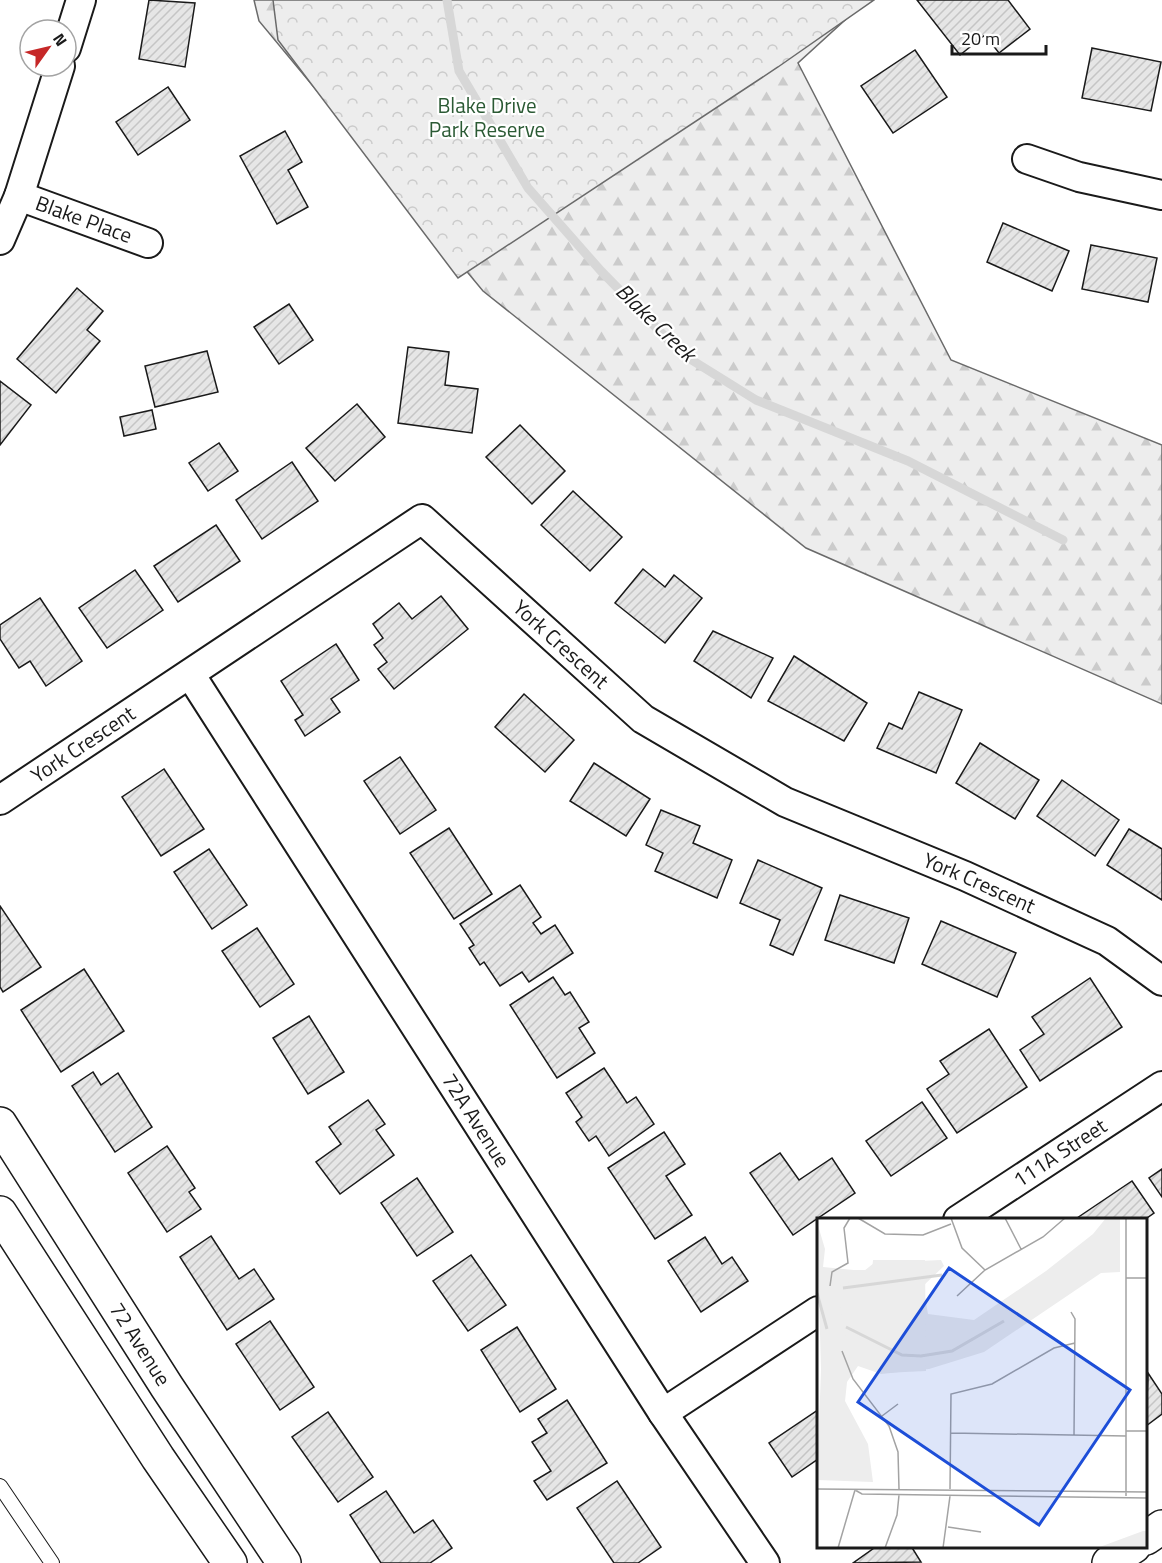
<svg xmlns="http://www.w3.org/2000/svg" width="1162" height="1563" viewBox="0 0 1162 1563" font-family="'Titillium Web',sans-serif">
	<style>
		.forest { fill: url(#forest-firs); stroke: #6a6a6a; stroke-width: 1.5 }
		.park { fill: url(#park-crowns); stroke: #6a6a6a; stroke-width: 1.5 }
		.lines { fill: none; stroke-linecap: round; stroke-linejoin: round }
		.stream { stroke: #d7d7d7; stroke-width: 9 }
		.building { fill: url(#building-hatch); stroke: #1a1a1a; stroke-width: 1.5 }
		.lane-casing { stroke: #1a1a1a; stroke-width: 16 }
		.street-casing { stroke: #1a1a1a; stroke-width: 32 }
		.secondary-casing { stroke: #1a1a1a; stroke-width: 36 }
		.lane { stroke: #fff; stroke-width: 14 }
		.street { stroke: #fff; stroke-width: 28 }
		.secondary { stroke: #fff; stroke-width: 33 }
		.labels { text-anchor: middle; stroke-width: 4.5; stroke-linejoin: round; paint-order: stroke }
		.park-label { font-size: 21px; fill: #2b5a34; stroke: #fff }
		.street-label { font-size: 21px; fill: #1a1a1a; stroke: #fff }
		.water-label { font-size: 22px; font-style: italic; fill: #1a1a1a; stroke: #fff }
		.inset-river { fill: none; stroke: #d7d7d7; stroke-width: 3 }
		.inset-road { fill: none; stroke: #a3a3a3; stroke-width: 1.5 }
		.view { fill: #1d4ed8; fill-opacity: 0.15; stroke: #1d4ed8; stroke-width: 3 }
		.inset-edge { fill: none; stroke: #1a1a1a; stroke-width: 3 }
	</style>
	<defs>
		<pattern id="forest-firs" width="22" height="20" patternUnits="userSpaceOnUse" patternTransform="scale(1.5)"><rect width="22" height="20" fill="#ededed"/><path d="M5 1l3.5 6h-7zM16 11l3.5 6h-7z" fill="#cbcbcb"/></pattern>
		<pattern id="park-crowns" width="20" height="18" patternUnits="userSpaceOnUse" patternTransform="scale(1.5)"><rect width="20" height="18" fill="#ededed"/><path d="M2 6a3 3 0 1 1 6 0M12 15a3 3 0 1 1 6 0" fill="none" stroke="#cbcbcb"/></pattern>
		<pattern id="building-hatch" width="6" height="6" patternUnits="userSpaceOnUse" patternTransform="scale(1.5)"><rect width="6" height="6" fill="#e6e6e6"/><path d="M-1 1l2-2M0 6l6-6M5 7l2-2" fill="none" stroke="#c5c5c5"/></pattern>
	</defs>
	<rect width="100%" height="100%" fill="#fff"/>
	<polygon class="forest" points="254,0 867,0 798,63 951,360 1162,445 1162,704 806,548 483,291 259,21"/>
	<polygon class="park" points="273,0 874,0 778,67 458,278 278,40"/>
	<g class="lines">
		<polyline class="stream" points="447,0 459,71 528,188 601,271 682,354 756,400 908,461 1063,540"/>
	</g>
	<g class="building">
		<polygon points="149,0 195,3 185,67 139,59"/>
		<polygon points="917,0 1008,0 1030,29 999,53 985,35 960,55"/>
		<polygon points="1092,48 1161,62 1151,111 1082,98"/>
		<polygon points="915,50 947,97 893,133 861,86"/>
		<polygon points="168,87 190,120 138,155 116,122"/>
		<polygon points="285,131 302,162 288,170 308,207 277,224 240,156"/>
		<polygon points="1003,223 1069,251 1052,291 987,262"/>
		<polygon points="1091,245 1157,258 1148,302 1082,289"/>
		<polygon points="77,288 103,311 87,330 100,341 56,393 17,359"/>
		<polygon points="289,304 313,340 279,364 254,327"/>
		<polygon points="408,347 449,352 445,385 478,389 472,433 398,423"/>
		<polygon points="207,351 218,392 155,407 145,366"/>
		<polygon points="0,381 31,405 0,445"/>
		<polygon points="357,404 385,437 335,481 306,448"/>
		<polygon points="152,410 156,429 124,436 120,417"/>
		<polygon points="520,425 565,471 532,504 486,457"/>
		<polygon points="219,443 238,471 208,491 189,463"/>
		<polygon points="292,462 318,501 262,539 236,500"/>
		<polygon points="573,491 622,537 590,571 541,525"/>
		<polygon points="216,525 240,561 178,602 154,566"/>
		<polygon points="643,569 665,587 674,575 702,598 665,643 615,603"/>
		<polygon points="135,570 163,610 107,648 79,608"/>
		<polygon points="441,596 468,629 394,689 378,669 387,662 374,645 383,638 373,624 399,603 412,619"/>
		<polygon points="40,598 82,661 46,686 30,661 19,668 0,639 0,625"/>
		<polygon points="713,631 773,658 751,698 694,661"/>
		<polygon points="336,644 359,680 331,699 340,712 305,736 295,720 303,715 281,681"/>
		<polygon points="794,656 867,703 844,741 768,701"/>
		<polygon points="919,692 962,710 936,773 877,748 889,723 902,729"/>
		<polygon points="524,694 574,740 545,772 495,727"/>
		<polygon points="980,743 1039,780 1015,819 956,783"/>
		<polygon points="400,757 436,810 400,834 364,781"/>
		<polygon points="594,763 650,799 626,836 570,801"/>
		<polygon points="164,769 204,829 161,856 122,797"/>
		<polygon points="1062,780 1119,820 1095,856 1037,816"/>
		<polygon points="661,810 700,826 693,843 732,860 717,898 655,871 663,853 646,845"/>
		<polygon points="449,828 492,894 454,919 410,853"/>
		<polygon points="1129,829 1162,849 1162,900 1107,865"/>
		<polygon points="209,849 247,905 212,929 174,872"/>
		<polygon points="758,860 822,888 793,955 770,945 780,920 740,903"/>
		<polygon points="520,885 541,917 533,923 541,934 555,925 573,953 529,982 522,972 500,986 484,962 480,965 469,948 474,945 460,924"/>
		<polygon points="840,895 909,918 894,963 825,940"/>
		<polygon points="0,906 41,967 3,992 0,987"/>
		<polygon points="941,921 1016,953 997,997 922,964"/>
		<polygon points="257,928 294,984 260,1007 222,951"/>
		<polygon points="84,969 124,1031 61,1072 21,1010"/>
		<polygon points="553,977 565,995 570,992 589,1022 579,1028 595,1053 557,1078 510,1005"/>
		<polygon points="1090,978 1122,1027 1040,1081 1020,1050 1044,1034 1032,1017"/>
		<polygon points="309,1016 344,1072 308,1094 273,1038"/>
		<polygon points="989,1029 1027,1087 957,1133 927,1089 949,1074 940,1061"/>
		<polygon points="604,1068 627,1103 636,1097 654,1124 609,1156 596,1136 589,1141 576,1122 582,1117 566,1093"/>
		<polygon points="93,1072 101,1085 118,1073 152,1127 115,1152 72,1086"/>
		<polygon points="368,1100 385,1124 376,1130 394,1155 340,1194 316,1162 341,1144 329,1127"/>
		<polygon points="922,1102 947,1138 891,1176 866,1141"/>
		<polygon points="664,1132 685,1164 666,1176 692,1215 655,1239 608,1168"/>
		<polygon points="167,1146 195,1188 189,1192 201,1209 167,1232 128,1173"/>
		<polygon points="780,1153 799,1180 832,1158 855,1193 793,1235 750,1173"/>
		<polygon points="1162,1169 1162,1197 1149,1178"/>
		<polygon points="417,1178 453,1232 417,1256 381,1203"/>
		<polygon points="1132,1181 1154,1213 1144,1220 1079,1220 1077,1218"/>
		<polygon points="211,1236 239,1279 254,1269 274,1299 227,1330 180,1257"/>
		<polygon points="705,1237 722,1264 732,1257 748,1281 701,1312 668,1261"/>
		<polygon points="471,1255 506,1305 468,1331 433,1281"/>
		<polygon points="270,1321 314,1387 280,1410 236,1344"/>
		<polygon points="517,1327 556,1389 520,1412 481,1350"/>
		<polygon points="1148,1373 1162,1394 1162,1414 1146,1426"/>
		<polygon points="567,1400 607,1463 547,1500 534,1481 551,1471 532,1442 547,1433 538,1419"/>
		<polygon points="818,1410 818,1459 792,1477 769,1443"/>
		<polygon points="328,1412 373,1477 338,1502 292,1437"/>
		<polygon points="617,1481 661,1547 638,1563 614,1563 577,1508"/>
		<polygon points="386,1491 414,1533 433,1520 452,1548 430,1563 381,1563 350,1515"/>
		<polygon points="877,1546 911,1546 921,1562 853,1563"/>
	</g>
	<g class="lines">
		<defs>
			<polyline id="lane" points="0,1486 52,1563"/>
			<g id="street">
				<polyline points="66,48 81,0"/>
				<polyline points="1027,159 1079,177 1162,195"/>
				<path id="s1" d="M19,196l129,47"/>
				<polyline points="0,240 19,196 60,66"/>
				<path id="s2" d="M190,674l473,739 102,150"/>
				<path id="s3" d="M0,800l422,-281 221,200 142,83 180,74 142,65 55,40"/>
				<path id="s4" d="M958,1220l204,-134"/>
				<polyline points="663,1413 818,1311"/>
			</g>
			<g id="secondary">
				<path id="s5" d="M0,1124l167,263 117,176"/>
				<polyline points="0,1213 158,1458 230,1563"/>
				<polyline points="1146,1538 1162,1527"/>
				<polyline points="1109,1563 1134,1546"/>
			</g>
		</defs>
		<use href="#lane" class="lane-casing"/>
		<use href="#street" class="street-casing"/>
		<use href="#secondary" class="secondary-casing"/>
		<use href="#lane" class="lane"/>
		<use href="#street" class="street"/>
		<use href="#secondary" class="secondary"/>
	</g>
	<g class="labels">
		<g class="park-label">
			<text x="487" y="113">Blake Drive<tspan x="487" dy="24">Park Reserve</tspan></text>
		</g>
		<g class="street-label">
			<text dy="7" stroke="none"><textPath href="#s1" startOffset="69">Blake Place</textPath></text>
			<text dy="7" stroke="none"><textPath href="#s3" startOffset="694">York Crescent</textPath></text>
			<text dy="7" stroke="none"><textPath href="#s3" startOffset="100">York Crescent</textPath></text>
			<text dy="7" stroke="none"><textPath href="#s3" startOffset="1180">York Crescent</textPath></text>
			<text dy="7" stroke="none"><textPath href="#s2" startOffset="530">72A Avenue</textPath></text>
			<text dy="7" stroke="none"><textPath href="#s4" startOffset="122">111A Street</textPath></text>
			<text dy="7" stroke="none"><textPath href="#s5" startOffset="261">72 Avenue</textPath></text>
		</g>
		<g class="water-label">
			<text transform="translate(656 322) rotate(44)" y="8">Blake Creek</text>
		</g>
	</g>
	<g transform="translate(817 1218)">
		<rect width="330" height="330" fill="#fff"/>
		<path d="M289,0h14v54l-19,1 -117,79 -55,17 -48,5 -23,-8 -11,16 -2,19 23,43 5,38 -56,-2 4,-110 -4,-148 8,27 -2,18 41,4 10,-8 67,-3 3,6 -21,20 5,28 46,6 72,-49 47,-37zM326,313h4v17h-50z" fill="#ededed"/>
		<path d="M56,42h52l1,111 -42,2 -34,-17 -14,-69 16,-6v-11h20z" fill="#ededed"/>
		<path class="inset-river" d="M26,70l99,-13M0,75l10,36M29,109l56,28 19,1 31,-5 52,-30"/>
		<path class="inset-road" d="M41,0l27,16 38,1 28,-11M134,0l11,30 23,22M188,0l16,31M309,60h21M13,68l2,-14 16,-9 -4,-35 6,-10M140,78l28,-26 58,-33 22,-19M254,94l4,7 -1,117M25,133l11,28 36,47 9,26 1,37M65,198l16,-12M309,213h21M134,215l175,3M0,271l330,3M133,271l1,-95 41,-10 62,-36 21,-5M38,272l7,4 285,4M309,278v-278M131,309l33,5M21,330l17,-58M68,330l12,-33 2,-20M126,330l7,-52"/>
		<path class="view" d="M132,50l181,122 -91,135 -181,-123z"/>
		<rect width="330" height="330" class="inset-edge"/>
	</g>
	<g transform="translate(48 48) rotate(56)"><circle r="28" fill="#ffffff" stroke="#a3a3a3" stroke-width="1.5"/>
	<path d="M0-4.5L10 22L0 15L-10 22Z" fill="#c62828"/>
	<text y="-9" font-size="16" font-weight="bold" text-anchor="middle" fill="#1a1a1a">N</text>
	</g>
	<path d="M952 45v9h94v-9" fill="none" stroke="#1a1a1a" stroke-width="3"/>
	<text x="961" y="45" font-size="18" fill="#1a1a1a" stroke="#ffffff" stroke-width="4.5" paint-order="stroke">20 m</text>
</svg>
